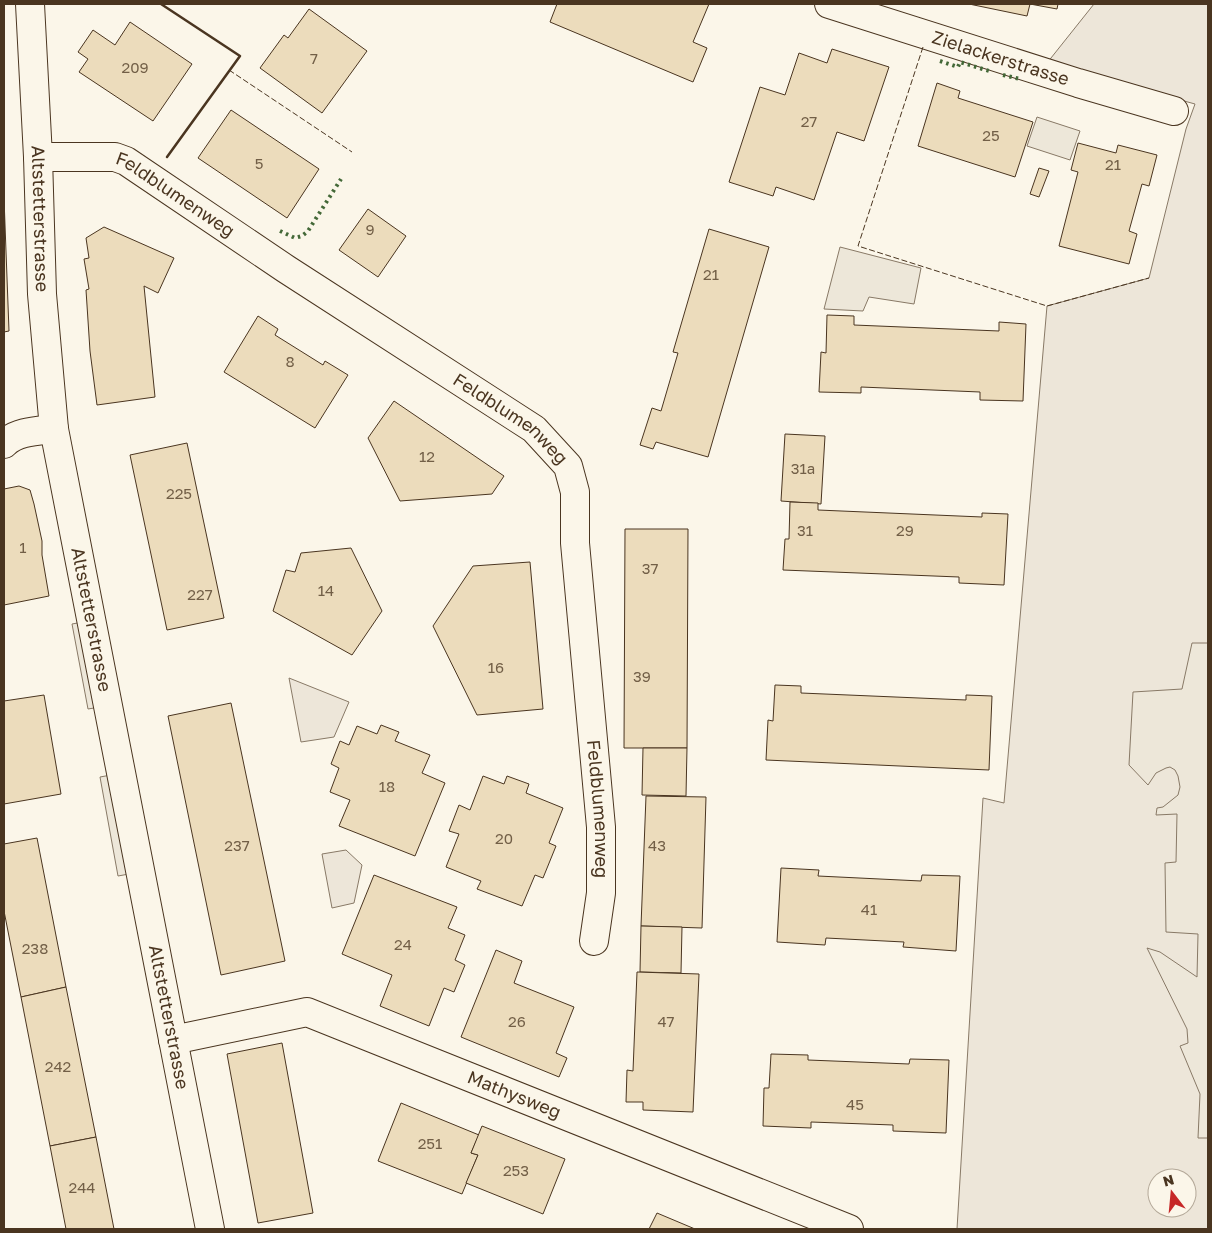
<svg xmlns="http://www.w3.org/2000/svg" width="1212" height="1233" viewBox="0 0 1212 1233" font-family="'Golos Text',sans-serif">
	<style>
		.green { fill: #ede6d9; stroke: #887966; fill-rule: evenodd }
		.parking { fill: #ede7d9; stroke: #887966 }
		.building { fill: #ecdcbc; stroke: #4a3520 }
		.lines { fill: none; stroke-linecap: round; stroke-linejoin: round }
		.street-casing { stroke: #4a3520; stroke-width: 30 }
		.secondary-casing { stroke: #4a3520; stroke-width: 30 }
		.street { stroke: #fbf6e9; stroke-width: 28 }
		.secondary { stroke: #fbf6e9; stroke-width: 28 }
		.hedge { stroke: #436837; stroke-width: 4; stroke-dasharray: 2.5 4; stroke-linecap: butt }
		.fence { stroke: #4a3520; stroke-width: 1; stroke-dasharray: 6 2.5; stroke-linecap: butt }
		.wall { stroke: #4a3520; stroke-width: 2.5 }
		.labels { text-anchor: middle; stroke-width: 4; stroke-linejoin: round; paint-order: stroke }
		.number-label { font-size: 15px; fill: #725f47 }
		.street-label { font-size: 18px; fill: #4a3520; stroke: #fbf6e9 }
	</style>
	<rect width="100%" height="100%" fill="#fbf6e9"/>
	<g class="green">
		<path d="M1094,4h114v1225h-251l26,-431 21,5 43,-497 102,-28 37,-149 9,-25 -148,-41zM1157,1178h30v30h-30z"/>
		<polygon points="289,678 349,702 334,737 301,742"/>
		<polygon points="346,850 362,865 354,903 332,908 322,854"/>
	</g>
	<g class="parking">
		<polygon points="1037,117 1080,131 1070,160 1027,146"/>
		<polygon points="840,247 921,268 914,304 869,297 863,311 824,309"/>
		<polygon points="83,622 100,707 88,709 72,624"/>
		<polygon points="1192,643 1208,643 1208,1138 1198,1138 1200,1094 1180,1046 1188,1043 1187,1029 1147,948 1160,952 1197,977 1198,934 1166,932 1165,863 1176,862 1177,814 1156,815 1157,808 1163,807 1178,795 1180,787 1178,776 1175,770 1170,767 1166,768 1156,773 1148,785 1129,765 1133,692 1182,689"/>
		<polygon points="111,775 129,874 118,876 100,777"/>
	</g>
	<g class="building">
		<polygon points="557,4 709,4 693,42 707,48 693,82 550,22"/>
		<polygon points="969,4 1058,4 1057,9 1030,4 1027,16"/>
		<polygon points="309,9 367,51 322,113 260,68 284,35 288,38"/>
		<polygon points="130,22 192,64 153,121 79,72 88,59 78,52 93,30 115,45"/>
		<polygon points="832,49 889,67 864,141 837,132 814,200 776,187 773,196 729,182 760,87 785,95 799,53 827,63"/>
		<polygon points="937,83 960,91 958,98 1033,122 1015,177 918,146"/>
		<polygon points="231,110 319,169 287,218 198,158"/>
		<polygon points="1078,143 1116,153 1118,145 1157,155 1149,186 1142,184 1129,231 1137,234 1129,264 1059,246 1078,172 1071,170"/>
		<polygon points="1039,168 1049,171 1039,197 1030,194"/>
		<polygon points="4,198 9,331 4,332"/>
		<polygon points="368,209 406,236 378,277 339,250"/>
		<polygon points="104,227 174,258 158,293 144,286 155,397 97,405 90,351 86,290 89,289 84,259 89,258 86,238"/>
		<polygon points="709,229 769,247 708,457 656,442 653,449 640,445 652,408 661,411 678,353 673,352"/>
		<polygon points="827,315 854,316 854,325 999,331 999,322 1026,324 1023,401 980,400 980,392 861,387 861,393 819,392 821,352 826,353"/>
		<polygon points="258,316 278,329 275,335 323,365 325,361 348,375 315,428 224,372"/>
		<polygon points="394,401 504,476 492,494 400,501 368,438"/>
		<polygon points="785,434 825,436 821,504 781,501"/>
		<polygon points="187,443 224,618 167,630 130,455"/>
		<polygon points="19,486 30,490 34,504 42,541 42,555 49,596 4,605 4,489"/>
		<polygon points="790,502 818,503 818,510 982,517 982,513 1008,514 1004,585 959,583 959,577 783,570 785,539 789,539"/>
		<polygon points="625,529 688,529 687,748 624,748"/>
		<polygon points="351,548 382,611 352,655 273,611 286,570 295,572 301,553"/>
		<polygon points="530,562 543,709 477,715 433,626 473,566"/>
		<polygon points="775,685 801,686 801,693 966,700 966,695 992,696 989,770 766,760 768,720 773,721"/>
		<polygon points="44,695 61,794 4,804 4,701"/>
		<polygon points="231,703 285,961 221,975 168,716"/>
		<polygon points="381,725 399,732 395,741 430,755 422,773 445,783 415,856 339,826 350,800 330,792 339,768 331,764 340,741 349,745 357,726 377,734"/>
		<polygon points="643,748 687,748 686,796 642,795"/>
		<polygon points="483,776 504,784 507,776 529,784 526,793 563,808 549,843 556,846 543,878 535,875 522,906 477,889 481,881 446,867 459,834 449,831 459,805 470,810"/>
		<polygon points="646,796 706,797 702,928 641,926"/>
		<polygon points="37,838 66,987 21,997 4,911 4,844"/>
		<polygon points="781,868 819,870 818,876 921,881 922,875 960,876 956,951 903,947 904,942 826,938 825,945 777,942"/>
		<polygon points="374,875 457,907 448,928 465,935 455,960 465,965 454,992 444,988 429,1026 380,1006 392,975 342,954"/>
		<polygon points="641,926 682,927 681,973 640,972"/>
		<polygon points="496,950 522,961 514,983 574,1007 556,1053 567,1058 559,1077 461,1037"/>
		<polygon points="637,972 699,974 693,1112 643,1110 643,1102 626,1102 627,1070 633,1071"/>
		<polygon points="66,987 96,1137 50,1146 21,997"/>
		<polygon points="282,1043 313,1213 258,1223 227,1054"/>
		<polygon points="771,1054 808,1055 808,1060 909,1064 910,1059 949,1060 946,1133 893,1131 893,1125 811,1122 811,1128 763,1126 764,1088 769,1088"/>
		<polygon points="401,1103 479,1135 471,1153 478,1155 462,1194 378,1161"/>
		<polygon points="482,1126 565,1159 543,1214 466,1183 478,1155 471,1153"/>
		<polygon points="96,1137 114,1229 66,1229 50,1146"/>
		<polygon points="657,1213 695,1229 649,1229"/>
	</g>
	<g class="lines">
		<defs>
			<g id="street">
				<path id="s1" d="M829,4l249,79 96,28"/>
				<path id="s2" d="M38,157h77l11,4 160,108 248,160 34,37 7,26v51l26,284v66l-7,48"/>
				<path d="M4,444c13,-13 34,-13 50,-15"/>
				<path id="s3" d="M173,1040l134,-28 542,217"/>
			</g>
			<g id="secondary">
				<path id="s4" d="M30,4l8,153 4,137 12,135 156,800"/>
			</g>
		</defs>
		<use href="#street" class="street-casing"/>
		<use href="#secondary" class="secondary-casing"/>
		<use href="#street" class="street"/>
		<use href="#secondary" class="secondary"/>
		<g class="hedge">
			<polyline points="940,61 958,67 960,62 989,71"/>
			<polyline points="1003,75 1020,79"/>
			<polyline points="280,231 295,238 302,236 308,231 341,179"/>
		</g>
		<g class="fence">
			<polyline points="923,47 858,246 1047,306 1149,278"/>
			<polyline points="229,70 352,152"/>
		</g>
		<polyline class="wall" points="161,4 240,56 167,157"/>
	</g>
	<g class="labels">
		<g class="number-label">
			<text x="314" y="64">7</text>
			<text x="135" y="73">209</text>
			<text x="809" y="127">27</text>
			<text x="991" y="141">25</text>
			<text x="259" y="169">5</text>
			<text x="1113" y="170">21</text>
			<text x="370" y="235">9</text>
			<text x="711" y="280">21</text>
			<text x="290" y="367">8</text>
			<text x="427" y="462">12</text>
			<text x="803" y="474">31a</text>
			<text x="179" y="499">225</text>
			<text x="805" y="536">31</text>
			<text x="905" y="536">29</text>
			<text x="23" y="553">1</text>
			<text x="650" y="574">37</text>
			<text x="326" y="596">14</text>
			<text x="200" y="600">227</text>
			<text x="496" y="673">16</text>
			<text x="642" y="682">39</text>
			<text x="387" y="792">18</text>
			<text x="504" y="844">20</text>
			<text x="237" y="851">237</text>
			<text x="657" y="851">43</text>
			<text x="869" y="915">41</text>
			<text x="403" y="950">24</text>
			<text x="35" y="954">238</text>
			<text x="517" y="1027">26</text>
			<text x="666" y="1027">47</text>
			<text x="58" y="1072">242</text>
			<text x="855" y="1110">45</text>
			<text x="430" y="1149">251</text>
			<text x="516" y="1176">253</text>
			<text x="82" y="1193">244</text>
		</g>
		<g class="street-label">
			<text dy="6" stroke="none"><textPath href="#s1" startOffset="180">Zielackerstrasse</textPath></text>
			<text dy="6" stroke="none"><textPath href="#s2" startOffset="148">Feldblumenweg</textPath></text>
			<text dy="6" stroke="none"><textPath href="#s4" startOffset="215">Altstetterstrasse</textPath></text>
			<text dy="6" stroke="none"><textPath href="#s2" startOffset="552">Feldblumenweg</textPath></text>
			<text dy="6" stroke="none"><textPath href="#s4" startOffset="620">Altstetterstrasse</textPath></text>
			<text dy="6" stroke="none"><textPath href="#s2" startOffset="972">Feldblumenweg</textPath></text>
			<text dy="6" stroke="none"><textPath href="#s4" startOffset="1025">Altstetterstrasse</textPath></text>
			<text dy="6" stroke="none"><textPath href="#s3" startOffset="360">Mathysweg</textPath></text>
		</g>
	</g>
	<rect width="1212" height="1233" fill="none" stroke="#4a3520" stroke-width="10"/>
	<g transform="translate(1172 1193) rotate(344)"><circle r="24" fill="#fbf6e9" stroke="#b4a999"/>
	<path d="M0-4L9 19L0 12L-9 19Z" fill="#c62828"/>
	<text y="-8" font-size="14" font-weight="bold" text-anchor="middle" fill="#4a3520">N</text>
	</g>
</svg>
